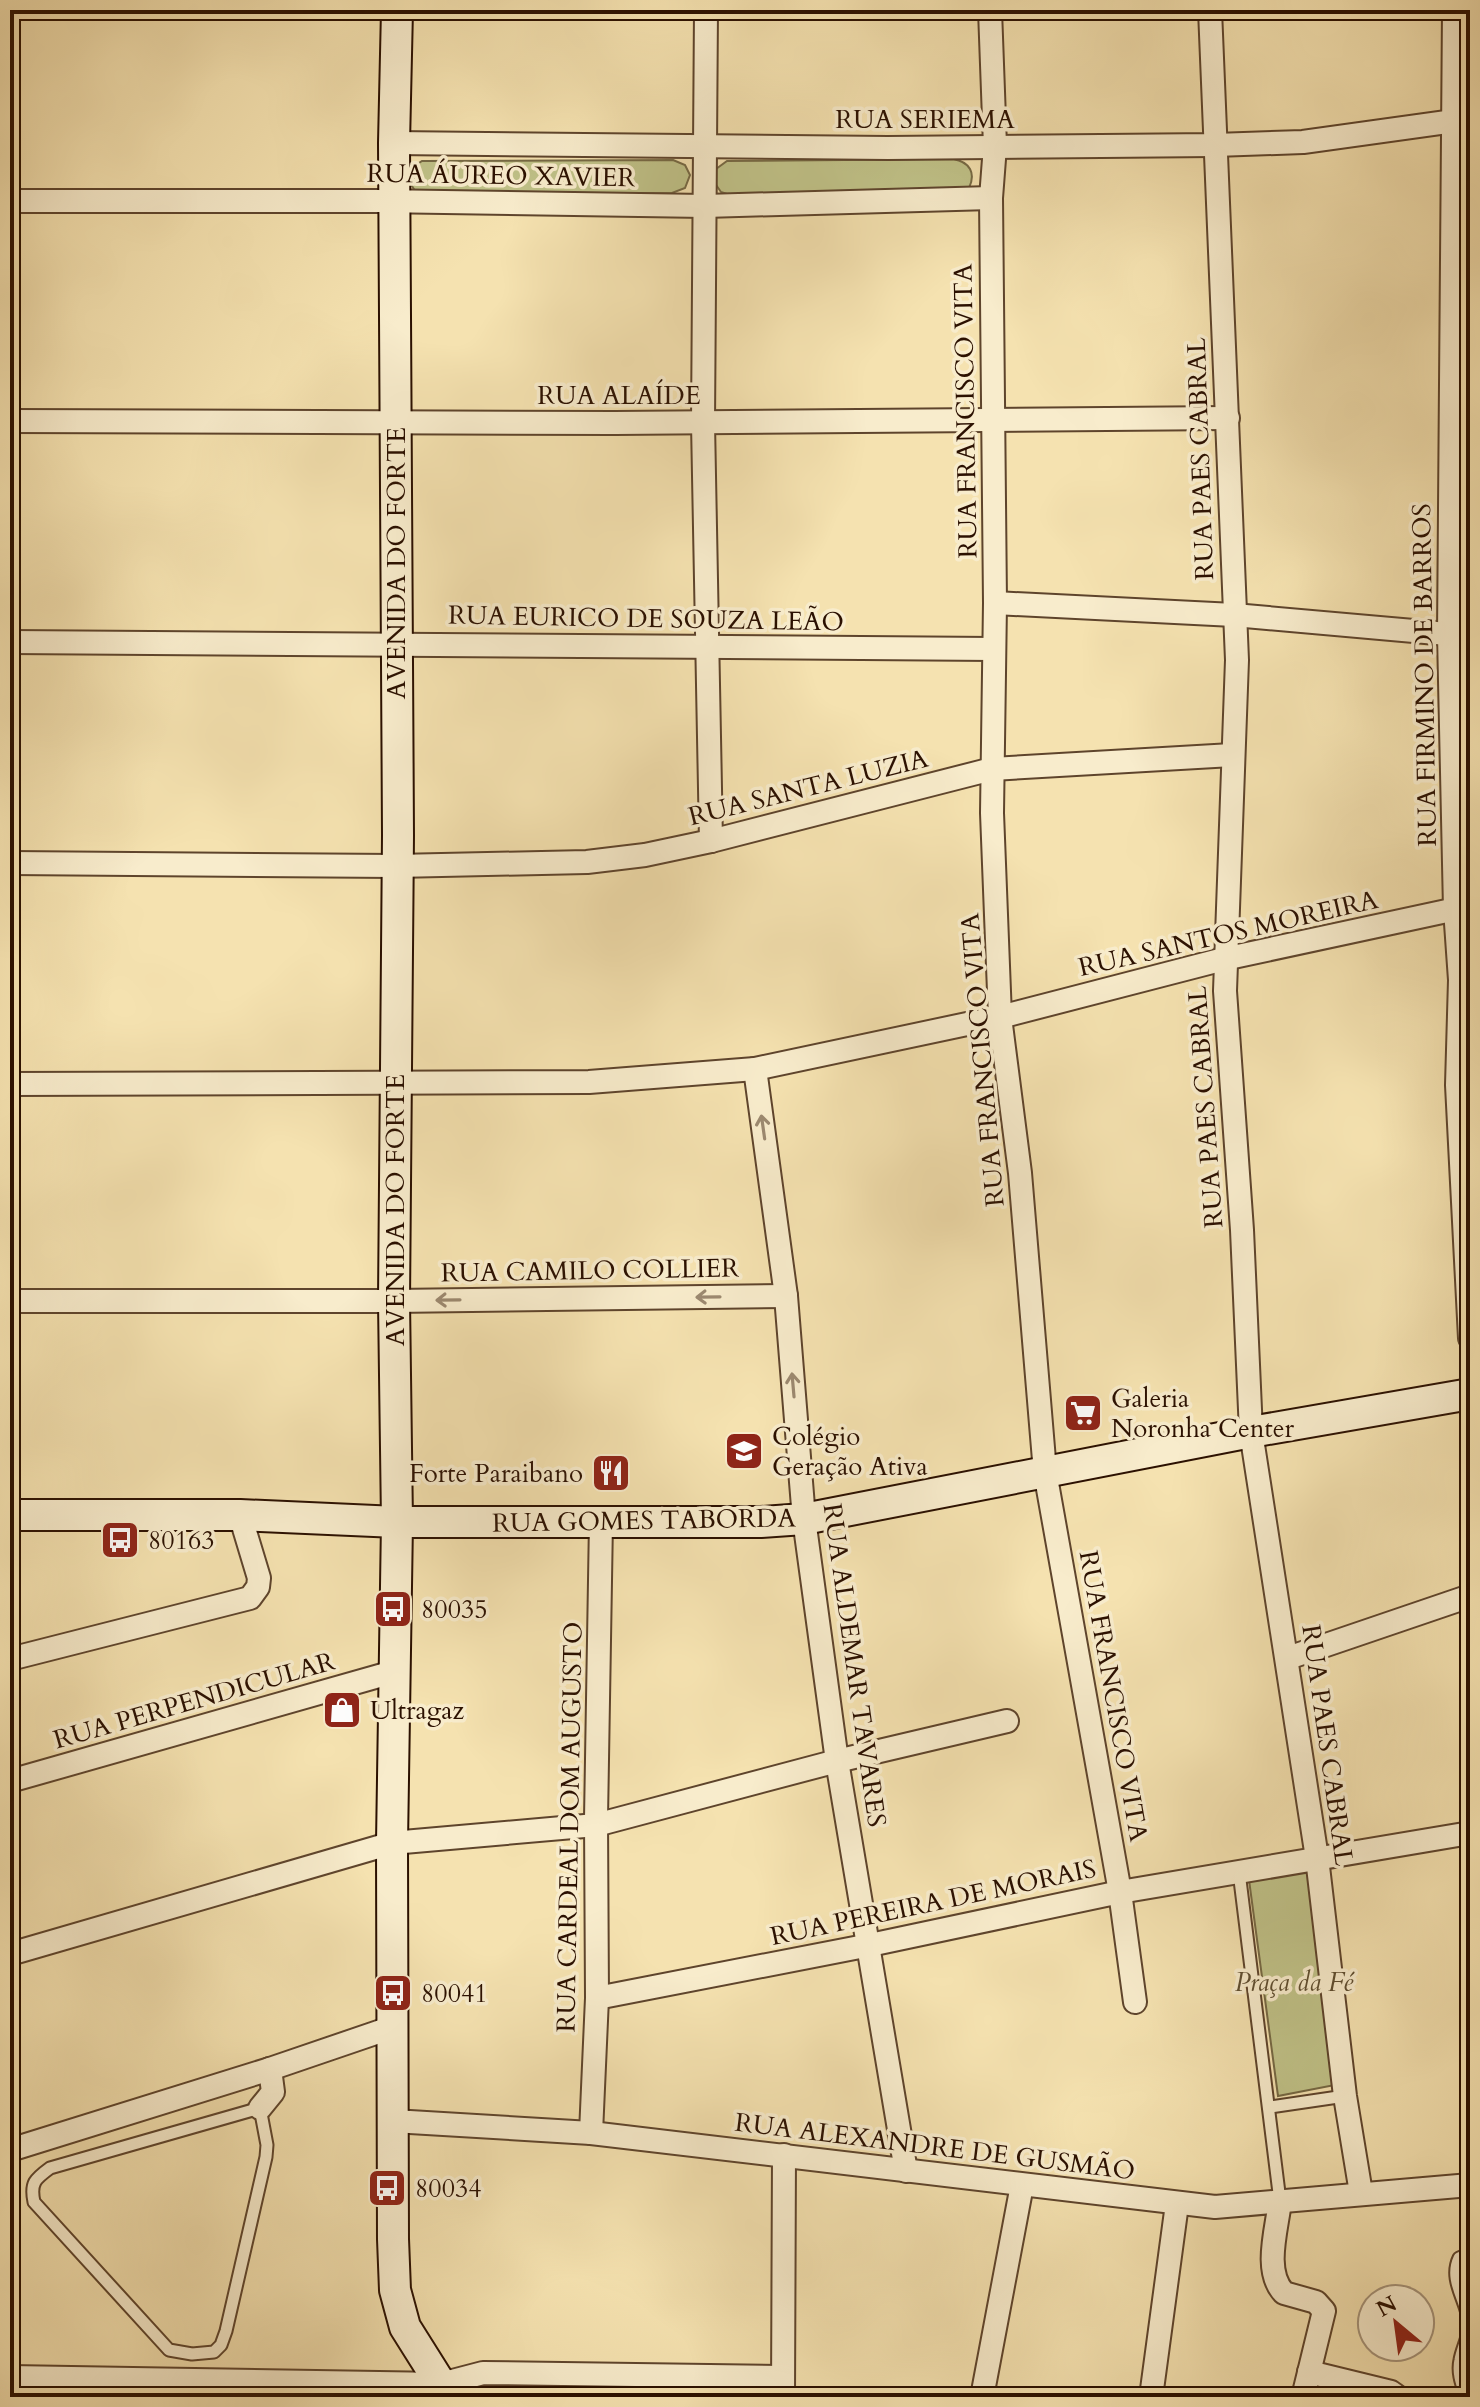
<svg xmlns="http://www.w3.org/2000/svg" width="1480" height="2407" viewBox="0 0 1480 2407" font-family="Cardo,serif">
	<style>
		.green { fill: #c0c288; stroke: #766944; stroke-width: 2 }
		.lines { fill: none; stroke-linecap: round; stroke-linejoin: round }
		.lane-casing { stroke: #5e442c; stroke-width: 15 }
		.street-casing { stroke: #5e442c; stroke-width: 26 }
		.secondary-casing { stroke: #2b1000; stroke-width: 34 }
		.lane { stroke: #f8eccc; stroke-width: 11 }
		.street { stroke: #f8eccc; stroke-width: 22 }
		.secondary { stroke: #f8eccc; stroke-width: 30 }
		.oneway { stroke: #9c8970 }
		.labels { text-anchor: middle; stroke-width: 7; stroke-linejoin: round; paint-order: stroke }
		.street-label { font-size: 26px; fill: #2b1000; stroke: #f8eccc }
		.poi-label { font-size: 26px; fill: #2b1000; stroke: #f8eccc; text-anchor: start }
		.park-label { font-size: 26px; font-style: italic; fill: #5f4e30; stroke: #f8eccc }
	</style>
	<rect width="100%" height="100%" fill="#f5e2b0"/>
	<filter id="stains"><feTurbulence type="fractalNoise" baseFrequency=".0025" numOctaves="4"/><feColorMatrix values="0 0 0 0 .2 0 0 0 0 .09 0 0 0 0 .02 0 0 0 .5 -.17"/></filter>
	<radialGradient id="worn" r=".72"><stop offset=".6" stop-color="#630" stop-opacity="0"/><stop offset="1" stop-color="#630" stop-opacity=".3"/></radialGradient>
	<g class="green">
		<path d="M953,159c17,3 23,14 16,29l-239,7 -9,-3 -7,-10 2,-13 11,-8z"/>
		<polygon points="673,160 685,165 690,175 685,188 672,193 428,195 415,191 409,181 413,167 422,161"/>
		<polygon points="1311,1869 1340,2084 1278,2096 1249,1880"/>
		<polygon points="10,2389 26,2389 383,2397 10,2397"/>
	</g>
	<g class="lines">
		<defs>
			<g id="lane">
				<polyline points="1239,1872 1280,2201"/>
				<polyline points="1270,2107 1345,2096"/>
				<path d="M260,2108l7,37 -1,12 -40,174 -5,14 -7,7 -22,2 -23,-4 -135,-148c-4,-19 1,-23 16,-34z"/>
				<path d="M1466,2397c-4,-12 -9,-24 -6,-37 2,-12 9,-23 9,-36 -1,-22 -21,-43 -10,-66l11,-5"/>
			</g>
			<g id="street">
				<polyline points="706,10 703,423 711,841"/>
				<polyline points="990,10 995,146 991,198 995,603 992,813 1000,1017 1020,1173 1045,1472 1120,1892 1135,2002"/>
				<polyline points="1210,10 1237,660 1225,991 1242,1230 1251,1432 1317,1858 1345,2096 1361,2193"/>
				<polyline points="1454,10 1449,635 1455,909 1460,980 1457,1085 1470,1338"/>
				<polyline points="394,143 888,148 1215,145 1303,142 1454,121"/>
				<polyline points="10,201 378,201 705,206 991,198"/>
				<polyline points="10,421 615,423 1228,418"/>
				<polyline points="995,603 1234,615 1470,636"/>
				<polyline points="10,642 994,649"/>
				<polyline points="10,863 396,866 587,862 645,855 711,841 992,769 1232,755"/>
				<polyline points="755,1069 786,1296 804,1519 837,1761 906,2171"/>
				<polyline points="10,1084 589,1082 755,1069 1000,1017 1224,959 1470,906"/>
				<polyline points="10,1301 394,1301 786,1296"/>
				<polyline points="1288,1658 1470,1596"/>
				<polyline points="10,1659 250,1598 258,1587 259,1578 240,1515"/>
				<polyline points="10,1781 393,1672"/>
				<polyline points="10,1954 392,1843 596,1825 837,1761 1007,1721"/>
				<polyline points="597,1998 870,1945 1120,1892 1470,1833"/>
				<polyline points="260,2108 273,2092 270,2069"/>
				<polyline points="393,2121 591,2133 1215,2207 1470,2185"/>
				<polyline points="591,2133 597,1998 596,1819 601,1521"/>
				<polyline points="10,2150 270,2069 393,2027"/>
				<path d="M1280,2201c-3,28 -17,70 4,92l32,9 8,9 -21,86"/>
				<polyline points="1309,2372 1391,2392 1398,2397"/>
				<polyline points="10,2377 441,2384 483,2373 782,2377"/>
				<polyline points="783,2397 784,2155"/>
				<polyline points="982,2397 1022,2185"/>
				<polyline points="1151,2397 1177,2204"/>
			</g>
			<g id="secondary">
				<polyline points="397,10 394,143 398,835 394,1301 397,1522 392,1843 393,2239 395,2290 405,2327 449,2397"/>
				<polyline points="10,1515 240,1515 397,1522 761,1522 804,1519 1251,1432 1470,1394"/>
			</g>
		</defs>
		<use href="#lane" class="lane-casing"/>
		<use href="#street" class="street-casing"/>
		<use href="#secondary" class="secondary-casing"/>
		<use href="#lane" class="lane"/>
		<use href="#street" class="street"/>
		<use href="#secondary" class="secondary"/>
	</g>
	<defs><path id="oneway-shaft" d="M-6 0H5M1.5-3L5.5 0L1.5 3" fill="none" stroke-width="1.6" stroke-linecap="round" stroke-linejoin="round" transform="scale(2)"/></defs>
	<g class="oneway">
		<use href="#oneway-shaft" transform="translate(763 1127) rotate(-98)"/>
		<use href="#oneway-shaft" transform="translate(708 1297) rotate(179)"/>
		<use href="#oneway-shaft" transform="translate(448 1300) rotate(179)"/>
		<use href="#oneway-shaft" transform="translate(793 1385) rotate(-95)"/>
	</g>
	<defs>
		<symbol id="supermarket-square" viewBox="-11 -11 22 22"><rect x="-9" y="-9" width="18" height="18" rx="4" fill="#8f2418" stroke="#f8eccc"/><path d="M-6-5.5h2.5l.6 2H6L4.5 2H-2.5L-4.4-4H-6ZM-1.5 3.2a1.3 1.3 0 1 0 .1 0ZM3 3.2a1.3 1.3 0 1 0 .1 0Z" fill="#fff"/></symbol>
		<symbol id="school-square" viewBox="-11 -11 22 22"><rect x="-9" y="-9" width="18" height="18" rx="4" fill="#8f2418" stroke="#f8eccc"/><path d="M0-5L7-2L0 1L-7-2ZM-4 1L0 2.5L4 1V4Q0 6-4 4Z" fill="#fff"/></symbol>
		<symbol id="restaurant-square" viewBox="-11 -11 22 22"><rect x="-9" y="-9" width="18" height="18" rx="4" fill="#8f2418" stroke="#f8eccc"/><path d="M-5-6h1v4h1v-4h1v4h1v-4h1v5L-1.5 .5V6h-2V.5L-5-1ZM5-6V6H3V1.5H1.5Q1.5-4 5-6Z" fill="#fff"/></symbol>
		<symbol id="bus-square" viewBox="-11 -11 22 22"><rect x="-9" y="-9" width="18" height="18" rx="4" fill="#8f2418" stroke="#f8eccc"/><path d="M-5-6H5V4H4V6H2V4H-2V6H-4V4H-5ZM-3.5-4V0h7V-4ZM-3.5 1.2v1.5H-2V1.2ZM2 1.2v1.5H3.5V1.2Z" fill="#fff"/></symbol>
		<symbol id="shop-square" viewBox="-11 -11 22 22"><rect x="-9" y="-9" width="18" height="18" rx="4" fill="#8f2418" stroke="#f8eccc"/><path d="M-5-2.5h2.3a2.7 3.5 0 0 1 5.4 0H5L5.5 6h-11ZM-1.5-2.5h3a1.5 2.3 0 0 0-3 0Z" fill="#fff"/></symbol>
	</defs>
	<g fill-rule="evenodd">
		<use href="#supermarket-square" x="1061" y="1391" width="44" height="44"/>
		<use href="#school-square" x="722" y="1429" width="44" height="44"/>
		<use href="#restaurant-square" x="589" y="1451" width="44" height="44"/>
		<use href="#bus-square" x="98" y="1518" width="44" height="44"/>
		<use href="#bus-square" x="371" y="1587" width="44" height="44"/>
		<use href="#shop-square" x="320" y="1688" width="44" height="44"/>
		<use href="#bus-square" x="371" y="1971" width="44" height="44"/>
		<use href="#bus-square" x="365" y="2166" width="44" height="44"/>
	</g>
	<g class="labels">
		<g class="street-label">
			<text x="925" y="128">RUA SERIEMA</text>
			<text transform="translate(501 175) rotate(1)" y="9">RUA ÁUREO XAVIER</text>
			<text x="619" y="404">RUA ALAÍDE</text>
			<text transform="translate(965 411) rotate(-91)" y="9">RUA FRANCISCO VITA</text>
			<text transform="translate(1200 459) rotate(-92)" y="9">RUA PAES CABRAL</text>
			<text transform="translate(396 563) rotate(-90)" y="9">AVENIDA DO FORTE</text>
			<text transform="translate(646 618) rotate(1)" y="9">RUA EURICO DE SOUZA LEÃO</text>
			<text transform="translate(1424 675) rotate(-91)" y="9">RUA FIRMINO DE BARROS</text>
			<text transform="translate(808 787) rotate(-14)" y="9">RUA SANTA LUZIA</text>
			<text transform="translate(1228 933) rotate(-13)" y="9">RUA SANTOS MOREIRA</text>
			<text transform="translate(982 1060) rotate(-95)" y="9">RUA FRANCISCO VITA</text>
			<text transform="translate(1205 1107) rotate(-94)" y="9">RUA PAES CABRAL</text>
			<text transform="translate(395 1210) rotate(-90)" y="9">AVENIDA DO FORTE</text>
			<text transform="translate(590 1270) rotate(-1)" y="9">RUA CAMILO COLLIER</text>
			<text transform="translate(644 1520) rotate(-1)" y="9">RUA GOMES TABORDA</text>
			<text transform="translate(855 1665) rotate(82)" y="9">RUA ALDEMAR TAVARES</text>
			<text transform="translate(1114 1696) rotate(80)" y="9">RUA FRANCISCO VITA</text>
			<text transform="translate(194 1700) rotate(-16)" y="9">RUA PERPENDICULAR</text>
			<text transform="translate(1328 1745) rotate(82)" y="9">RUA PAES CABRAL</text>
			<text transform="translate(569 1827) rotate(-89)" y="9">RUA CARDEAL DOM AUGUSTO</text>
			<text transform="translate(933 1902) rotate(-12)" y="9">RUA PEREIRA DE MORAIS</text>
			<text transform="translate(935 2146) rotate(7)" y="9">RUA ALEXANDRE DE GUSMÃO</text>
		</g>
		<g class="poi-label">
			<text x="1111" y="1407">Galeria<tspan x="1111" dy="30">Noronha Center</tspan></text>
			<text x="772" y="1445">Colégio<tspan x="772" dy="30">Geração Ativa</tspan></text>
			<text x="583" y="1482" text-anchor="end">Forte Paraibano</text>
			<text x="148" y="1549">80163</text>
			<text x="421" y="1618">80035</text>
			<text x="370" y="1719">Ultragaz</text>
			<text x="421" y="2002">80041</text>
			<text x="415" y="2197">80034</text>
		</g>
		<g class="park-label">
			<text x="1294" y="1991">Praça da Fé</text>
		</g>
	</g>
	<rect width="1480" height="2407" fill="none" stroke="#f5e2b0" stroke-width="40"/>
	<rect x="12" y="12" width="1456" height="2383" fill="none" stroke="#2b1000" stroke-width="4"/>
	<rect x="20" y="20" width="1440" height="2367" fill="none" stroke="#2b1000" stroke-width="2"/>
	<g transform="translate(1396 2323) rotate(331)"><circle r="38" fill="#f8eccc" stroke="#a6947a" stroke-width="2"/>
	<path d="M0-6L14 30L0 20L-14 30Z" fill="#8f2418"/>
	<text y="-12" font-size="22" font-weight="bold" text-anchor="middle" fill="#2b1000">N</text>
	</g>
	<rect width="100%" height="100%" filter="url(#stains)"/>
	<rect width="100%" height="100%" fill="url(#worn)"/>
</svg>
